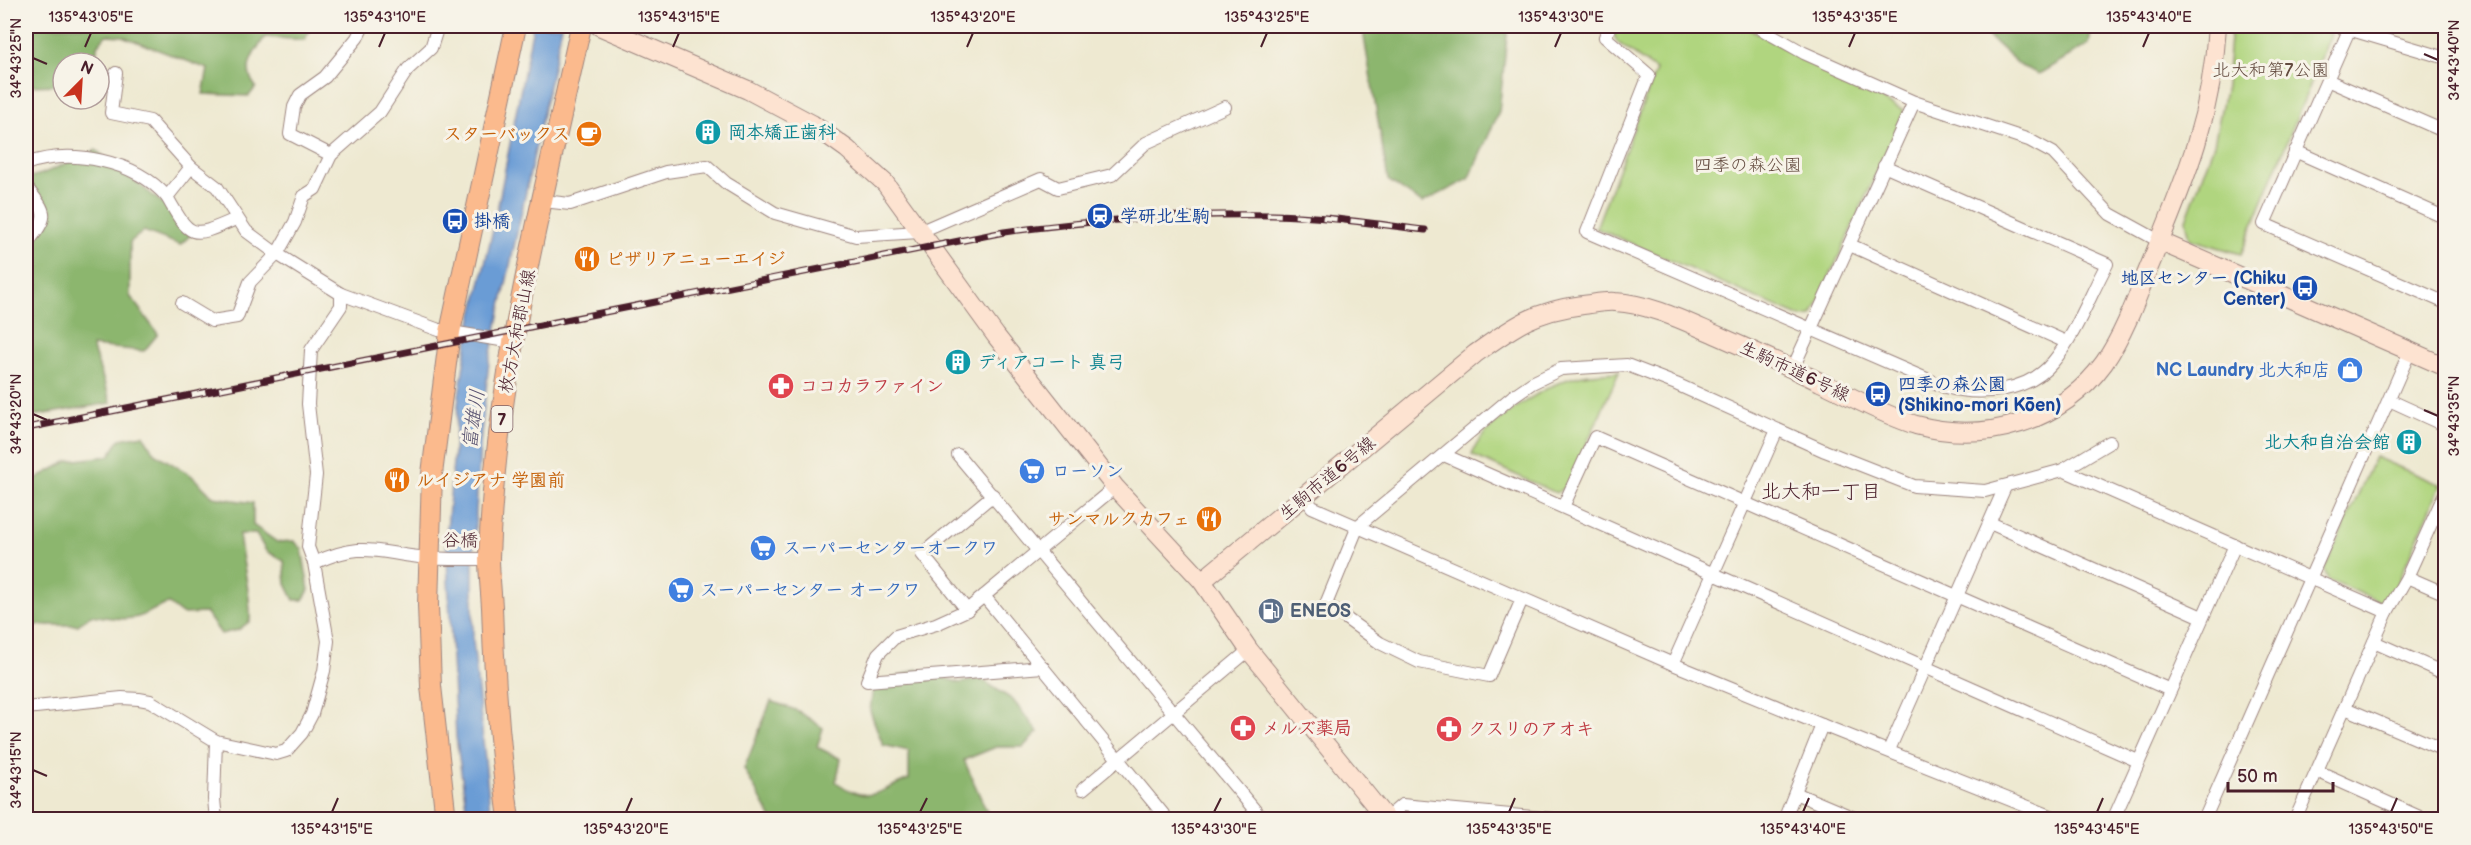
<svg xmlns="http://www.w3.org/2000/svg" width="2471" height="845" viewBox="0 0 2471 845" font-family="'Balsamiq Sans','Klee One',sans-serif">
	<style>
		.green { fill: #b0d57f; stroke: #7d7a55; stroke-width: 1.5 }
		.forest { fill: #8cb66e; stroke: #6b6a4c; stroke-width: 1.5 }
		.water { fill: #6a9cd5; stroke: #5a5e80; stroke-width: 1.5 }
		.lines { fill: none; stroke-linecap: round; stroke-linejoin: round }
		.street-casing { stroke: #9c847e; stroke-width: 14 }
		.secondary-casing { stroke: #9c847e; stroke-width: 20 }
		.primary-casing { stroke: #9c847e; stroke-width: 22 }
		.street { stroke: #fff; stroke-width: 12 }
		.secondary { stroke: #fde3d1; stroke-width: 18 }
		.primary { stroke: #fbba8d; stroke-width: 20 }
		.rail-casing { stroke: #4a1f2b; stroke-width: 7 }
		.rail { stroke: #f7f3e8; stroke-width: 4.5; stroke-dasharray: 14; stroke-linecap: butt }
		.ticks { fill: none; stroke: #4a1f2b; stroke-width: 2 }
		.labels { text-anchor: middle; stroke-width: 6; stroke-linejoin: round; paint-order: stroke }
		.shield { fill: #f7f3e8; stroke: #7e5f64; stroke-width: 1.5 }
		.shield-label { font-size: 16px; font-weight: bold; fill: #4a1f2b }
		.park-label { font-size: 18px; fill: #644c40; stroke: #f7f3e8 }
		.culture-label { font-size: 18px; font-weight: bold; fill: #0d838f; stroke: #f7f3e8; text-anchor: start }
		.food-label { font-size: 18px; font-weight: bold; fill: #c56008; stroke: #f7f3e8; text-anchor: end }
		.transit-label { font-size: 18px; font-weight: bold; fill: #164399; stroke: #f7f3e8; text-anchor: start }
		.street-label { font-size: 18px; fill: #4a1f2b; stroke: #f7f3e8 }
		.shop-label { font-size: 18px; font-weight: bold; fill: #366cbe; stroke: #f7f3e8; text-anchor: start }
		.health-label { font-size: 18px; font-weight: bold; fill: #be3a42; stroke: #f7f3e8; text-anchor: start }
		.service-label { font-size: 18px; font-weight: bold; fill: #4e5e75; stroke: #f7f3e8; text-anchor: start }
		.water-label { font-size: 20px; font-style: italic; fill: #57516f; stroke: #f7f3e8 }
		.neighbourhood-label { font-size: 20px; fill: #4a1f2b; stroke: #f7f3e8 }
		.neatline { fill: none; stroke: #4a1f2b; stroke-width: 2 }
		.ticks-label { font-size: 15px; text-anchor: middle; fill: #4a1f2b }
	</style>
	<rect width="100%" height="100%" fill="#f7f3e8"/>
	<filter id="ink" filterUnits="userSpaceOnUse"><feTurbulence type="fractalNoise" baseFrequency=".0167" numOctaves="2"/><feDisplacementMap in="SourceGraphic" scale="12" xChannelSelector="R" yChannelSelector="G"/><feConvolveMatrix kernelMatrix="1 2 1 2 8 2 1 2 1" color-interpolation-filters="sRGB"/></filter>
	<filter id="wash" filterUnits="userSpaceOnUse"><feTurbulence type="fractalNoise" baseFrequency=".008" numOctaves="4" result="noise"/><feDisplacementMap in="SourceGraphic" scale="24" xChannelSelector="R" yChannelSelector="G"/><feGaussianBlur stdDeviation="1.35" result="paint"/><feColorMatrix in="noise" values="0 0 0 0 0 0 0 0 0 0 0 0 0 0 0 0 0 1.4 0 .05"/><feComposite in="paint" operator="in"/></filter>
	<g filter="url(#wash)">
		<rect width="100%" height="100%" fill="#eee9d1"/>
		<g class="green">
			<polygon points="1619,26 1744,26 1904,111 1812,316 1801,317 1596,228 1656,70 1617,42 1614,35"/>
			<polygon points="2231,26 2314,26 2331,34 2241,254 2190,239 2186,220 2214,144 2226,86"/>
			<path d="M1619,372l-51,113 -12,8 -84,-38c7,-28 69,-66 96,-76 17,-6 34,-6 51,-7z"/>
			<polygon points="2375,457 2441,485 2390,600 2382,603 2328,579 2324,570"/>
		</g>
		<g class="forest">
			<path d="M26,26h286l-8,14 -39,-3c-12,17 -24,31 -9,50l-7,9 -46,-2 5,-25 -86,-33 -16,-1 -9,11 -1,17h-33v22l-37,1z"/>
			<polygon points="1364,26 1508,26 1499,112 1469,179 1422,203 1388,180 1364,37"/>
			<polygon points="1977,26 2092,26 2089,44 2039,74 2021,66"/>
			<polygon points="96,150 196,230 180,245 144,231 130,242 130,296 158,334 144,351 92,346 111,403 26,417 26,178 42,174"/>
			<path d="M143,435l11,18 37,22 22,22 40,6v22l24,17 17,-1 8,8 7,41 -6,10h-9l-8,-16 -2,-23 -18,-10 -10,-17h-17c3,29 12,57 11,87l-12,9 -17,4 -15,-21 -24,1 -13,-10c-12,2 -20,10 -31,13 -15,4 -32,0 -47,-2l-13,10h-52v-153l9,7 33,-18 41,-5 11,-17z"/>
			<path d="M916,669l44,14 21,-4 32,21 25,32 -15,15h-27l-32,13 26,59h-218l-28,-50 27,-68 27,10 25,17 -6,19 24,12 -5,23c33,24 41,9 73,-3v-28l-26,-6 -13,-34 3,-23z"/>
		</g>
		<polygon class="water" points="533,26 562,26 489,362 480,444 473,563 473,640 491,819 468,820 456,737 446,540 459,395 470,327 495,221"/>
	</g>
	<g filter="url(#ink)">
		<g class="lines">
			<defs>
				<g id="street">
					<path d="M1610,26l-5,11 44,38 -62,157 358,155c34,9 83,6 108,-25 23,-28 37,-67 54,-98l-223,-98"/>
					<polyline points="1756,26 1804,53 1914,102 2029,140 2053,153 2110,214 2161,242"/>
					<polyline points="2338,26 2446,58"/>
					<polyline points="2349,30 2264,224 2446,303"/>
					<polyline points="116,73 111,113 150,121 191,167 217,187 246,231 277,254 341,294 439,330 513,342"/>
					<polyline points="2327,80 2446,132"/>
					<polyline points="2295,151 2446,218"/>
					<polyline points="331,155 290,134 294,107 300,95 325,77 357,38 363,26"/>
					<path d="M26,164c45,-16 109,-4 141,33"/>
					<path d="M191,167l-24,30c24,43 25,41 69,22"/>
					<path d="M26,187c23,28 23,28 0,58"/>
					<polyline points="543,201 570,204 666,172 707,166 726,183 775,213 856,236 919,232 1041,179 1058,188 1112,175 1146,143 1225,107"/>
					<polyline points="1850,245 2066,342"/>
					<polyline points="182,303 212,321 237,317 250,282 277,254 295,222 304,196 315,189 331,155 380,112 408,69 431,48 438,26"/>
					<polyline points="1793,368 1914,102"/>
					<polyline points="2389,400 2446,426"/>
					<polyline points="958,455 1263,820"/>
					<polyline points="1444,455 2138,761"/>
					<polyline points="2063,470 2110,442"/>
					<polyline points="1305,496 1312,507 1673,664 1822,725 1784,820"/>
					<polyline points="1563,507 1595,437 2170,690"/>
					<polyline points="1990,523 2202,617"/>
					<path d="M314,563c47,-21 58,-12 105,-6 23,3 47,2 70,2"/>
					<polyline points="2407,577 2446,594"/>
					<polyline points="984,596 1163,814"/>
					<polyline points="1522,599 1489,676 1419,662 1380,643 1326,604 1358,526 1513,396 1532,383 1561,369 1627,365 1676,384 1825,451 1914,486 1985,491 2063,470 2387,612"/>
					<polyline points="967,610 922,554 993,495"/>
					<polyline points="2374,642 2446,674"/>
					<polyline points="1673,664 1777,430"/>
					<polyline points="1043,667 867,681 878,654 896,636 936,624 967,610 1115,487"/>
					<polyline points="26,708 122,698 139,699 150,701 216,741 214,799 216,820"/>
					<polyline points="2345,708 2446,751"/>
					<polyline points="1822,725 2061,820"/>
					<polyline points="216,741 276,754 286,751 302,733 312,714 324,671 328,641 314,563 308,547 316,475 308,404 311,350 341,306 341,294"/>
					<polyline points="1889,750 2005,487"/>
					<polyline points="2317,771 2426,820"/>
					<polyline points="1083,789 1249,650"/>
					<polyline points="1795,793 1859,820"/>
					<polyline points="1385,820 1402,805 1564,820"/>
					<polyline points="2113,820 2235,545"/>
					<polyline points="2204,820 2410,351"/>
					<polyline points="2295,820 2387,612 2407,577 2446,491"/>
				</g>
				<g id="secondary">
					<polyline points="599,26 748,90 812,124 847,149 885,183 996,336 1115,487 1202,581 1249,650 1387,820"/>
					<polyline points="2161,242 2446,367"/>
					<path d="M1202,581l273,-227c39,-28 59,-43 108,-49 10,-1 21,-4 32,-3 36,2 71,20 104,34 34,15 68,30 101,46 31,14 63,33 96,43 70,19 145,-3 188,-62 18,-26 30,-57 41,-86 36,-88 67,-154 72,-251"/>
				</g>
				<g id="primary">
					<polyline points="446,820 431,686 428,605 432,474 450,332 516,26"/>
					<path d="M509,820c-9,-71 -15,-141 -17,-213 -1,-16 -3,-33 -3,-50 6,-180 54,-356 92,-531"/>
				</g>
			</defs>
			<use href="#street" class="street-casing"/>
			<use href="#secondary" class="secondary-casing"/>
			<use href="#primary" class="primary-casing"/>
			<use href="#street" class="street"/>
			<use href="#secondary" class="secondary"/>
			<use href="#primary" class="primary"/>
			<defs>
				<path id="rail" d="M27,428l977,-196c89,-12 180,-19 270,-17 51,1 101,9 151,15"/>
			</defs>
			<use href="#rail" class="rail-casing"/>
			<use href="#rail" class="rail"/>
		</g>
	</g>
	<path class="ticks" d="M85,47l6,-14M379,47l6,-14M673,47l6,-14M967,47l6,-14M1261,47l6,-14M1555,47l6,-14M1849,47l6,-14M2143,47l6,-14M2424,54l14,6M33,58l14,6M2424,410l14,6M33,414l14,6M33,770l14,6M332,812l6,-14M626,812l6,-14M920,812l7,-14M1214,812l7,-14M1509,812l6,-14M1803,812l6,-14M2097,812l6,-14M2391,812l6,-14"/>
	<defs>
		<symbol id="building-disc" viewBox="-11 -11 22 22"><circle r="9.5" fill="#0f9aa8" stroke="#f7f3e8"/><path d="M-4-6H4V6H1V3H-1V6H-4ZM-2.5-4.3h1.7v1.8h-1.7ZM.8-4.3h1.7v1.8H.8ZM-2.5-1h1.7V.8h-1.7ZM.8-1h1.7V.8H.8Z" fill="#fff"/></symbol>
		<symbol id="cafe-disc" viewBox="-11 -11 22 22"><circle r="9.5" fill="#e8710a" stroke="#f7f3e8"/><path d="M-5.5-4.5H6V0H3Q3 3.5 0 3.5H-2.5Q-5.5 3.5-5.5 0ZM3-3.2v2h1.7v-2ZM-6 4.5H4V6H-6Z" fill="#fff"/></symbol>
		<symbol id="station-disc" viewBox="-11 -11 22 22"><circle r="9.5" fill="#1a4fb4" stroke="#f7f3e8"/><path d="M-3-6H3Q5-6 5-4V2Q5 4 3 4L4.5 6H3L1.5 4h-3L-3 6H-4.5L-3 4Q-5 4-5 2V-4Q-5-6-3-6ZM-3.5-4v3h7v-3ZM-3.5 1v1.5H-2V1ZM2 1v1.5H3.5V1Z" fill="#fff"/></symbol>
		<symbol id="bus-disc" viewBox="-11 -11 22 22"><circle r="9.5" fill="#1a4fb4" stroke="#f7f3e8"/><path d="M-5-6H5V4H4V6H2V4H-2V6H-4V4H-5ZM-3.5-4V0h7V-4ZM-3.5 1.2v1.5H-2V1.2ZM2 1.2v1.5H3.5V1.2Z" fill="#fff"/></symbol>
		<symbol id="restaurant-disc" viewBox="-11 -11 22 22"><circle r="9.5" fill="#e8710a" stroke="#f7f3e8"/><path d="M-5-6h1v4h1v-4h1v4h1v-4h1v5L-1.5 .5V6h-2V.5L-5-1ZM5-6V6H3V1.5H1.5Q1.5-4 5-6Z" fill="#fff"/></symbol>
		<symbol id="shop-disc" viewBox="-11 -11 22 22"><circle r="9.5" fill="#3f7fe0" stroke="#f7f3e8"/><path d="M-5-2.5h2.3a2.7 3.5 0 0 1 5.4 0H5L5.5 6h-11ZM-1.5-2.5h3a1.5 2.3 0 0 0-3 0Z" fill="#fff"/></symbol>
		<symbol id="pharmacy-disc" viewBox="-11 -11 22 22"><circle r="9.5" fill="#e0444e" stroke="#f7f3e8"/><path d="M-2-6h4v4h4v4h-4v4h-4v-4h-4v-4h4Z" fill="#fff"/></symbol>
		<symbol id="supermarket-disc" viewBox="-11 -11 22 22"><circle r="9.5" fill="#3f7fe0" stroke="#f7f3e8"/><path d="M-6-5.5h2.5l.6 2H6L4.5 2H-2.5L-4.4-4H-6ZM-1.5 3.2a1.3 1.3 0 1 0 .1 0ZM3 3.2a1.3 1.3 0 1 0 .1 0Z" fill="#fff"/></symbol>
		<symbol id="fuel-disc" viewBox="-11 -11 22 22"><circle r="9.5" fill="#5c6f8a" stroke="#f7f3e8"/><path d="M-5.5-6h7V0h2V4h1.3V-2.5L3-4.5l.8-.8L6-3V5H2.5V1h-1V6h-7ZM-4.2-4.7v3.2H.2V-4.7Z" fill="#fff"/></symbol>
	</defs>
	<g fill-rule="evenodd">
		<use href="#building-disc" x="693" y="117" width="30" height="30"/>
		<use href="#cafe-disc" x="574" y="119" width="30" height="30"/>
		<use href="#station-disc" x="1085" y="201" width="30" height="30"/>
		<use href="#bus-disc" x="440" y="206" width="30" height="30"/>
		<use href="#restaurant-disc" x="572" y="244" width="30" height="30"/>
		<use href="#bus-disc" x="2290" y="273" width="30" height="30"/>
		<use href="#building-disc" x="943" y="347" width="30" height="30"/>
		<use href="#shop-disc" x="2335" y="355" width="30" height="30"/>
		<use href="#pharmacy-disc" x="766" y="371" width="30" height="30"/>
		<use href="#bus-disc" x="1863" y="379" width="30" height="30"/>
		<use href="#building-disc" x="2394" y="427" width="30" height="30"/>
		<use href="#supermarket-disc" x="1017" y="456" width="30" height="30"/>
		<use href="#restaurant-disc" x="382" y="465" width="30" height="30"/>
		<use href="#restaurant-disc" x="1194" y="504" width="30" height="30"/>
		<use href="#supermarket-disc" x="748" y="533" width="30" height="30"/>
		<use href="#supermarket-disc" x="666" y="575" width="30" height="30"/>
		<use href="#fuel-disc" x="1256" y="596" width="30" height="30"/>
		<use href="#pharmacy-disc" x="1228" y="713" width="30" height="30"/>
		<use href="#pharmacy-disc" x="1434" y="714" width="30" height="30"/>
	</g>
	<g class="labels">
		<rect class="shield" x="491.5" y="406" width="21" height="26" rx="4.5"/>
		<g class="shield-label">
			<text x="502" y="425">7</text>
		</g>
		<g class="park-label">
			<text x="2271" y="76">北大和第7公園</text>
			<text x="1748" y="171">四季の森公園</text>
		</g>
		<g class="culture-label">
			<text x="728" y="138">岡本矯正歯科</text>
			<text x="978" y="368">ディアコート 真弓</text>
			<text x="2390" y="448" text-anchor="end">北大和自治会館</text>
		</g>
		<g class="food-label">
			<text x="570" y="140">スターバックス</text>
			<text x="606" y="265" text-anchor="start">ピザリアニューエイジ</text>
			<text x="416" y="486" text-anchor="start">ルイジアナ 学園前</text>
			<text x="1190" y="525">サンマルクカフェ</text>
		</g>
		<g class="transit-label">
			<text x="1120" y="222">学研北生駒</text>
			<text x="474" y="227">掛橋</text>
			<text x="2286" y="284" text-anchor="end">地区センター (Chiku<tspan x="2286" dy="21">Center)</tspan></text>
			<text x="1898" y="390">四季の森公園<tspan x="1898" dy="21">(Shikino-mori Kōen)</tspan></text>
		</g>
		<g class="street-label">
			<text transform="translate(517 331) rotate(-79)" y="6">枚方大和郡山線</text>
			<text transform="translate(1795 371) rotate(25)" y="6">生駒市道6号線</text>
			<text transform="translate(1327 478) rotate(-40)" y="6">生駒市道6号線</text>
			<text transform="translate(460 540) rotate(1)" y="6">谷橋</text>
		</g>
		<g class="shop-label">
			<text x="2330" y="376" text-anchor="end">NC Laundry 北大和店</text>
			<text x="1052" y="477">ローソン</text>
			<text x="783" y="554">スーパーセンターオークワ</text>
			<text x="700" y="596">スーパーセンター オークワ</text>
		</g>
		<g class="health-label">
			<text x="800" y="392">ココカラファイン</text>
			<text x="1262" y="734">メルズ薬局</text>
			<text x="1468" y="735">クスリのアオキ</text>
		</g>
		<g class="service-label">
			<text x="1290" y="617">ENEOS</text>
		</g>
		<g class="water-label">
			<text transform="translate(473 419) rotate(-82)" y="7">富雄川</text>
		</g>
		<g class="neighbourhood-label">
			<text x="1821" y="498">北大和一丁目</text>
		</g>
	</g>
	<rect width="2471" height="845" fill="none" stroke="#f7f3e8" stroke-width="66"/>
	<g transform="translate(81 81) rotate(24)"><circle r="28" fill="#f7f3e8" stroke="#b29e9c" stroke-width="1.5"/>
	<path d="M0-4.5L10 22L0 15L-10 22Z" fill="#c8321e"/>
	<text y="-9" font-size="16" font-weight="bold" text-anchor="middle" fill="#4a1f2b">N</text>
	</g>
	<path d="M2228 782v9h105v-9" fill="none" stroke="#4a1f2b" stroke-width="3"/>
	<text x="2237" y="782" font-size="18" fill="#4a1f2b" stroke="#f7f3e8" stroke-width="4.5" paint-order="stroke">50 m</text>
	<rect x="33" y="33" width="2405" height="779" class="neatline"/>
	<g class="ticks-label">
		<text x="91" y="22">135°43'05"E</text>
		<text x="385" y="22">135°43'10"E</text>
		<text x="679" y="22">135°43'15"E</text>
		<text x="973" y="22">135°43'20"E</text>
		<text x="1267" y="22">135°43'25"E</text>
		<text x="1561" y="22">135°43'30"E</text>
		<text x="1855" y="22">135°43'35"E</text>
		<text x="2149" y="22">135°43'40"E</text>
		<text transform="translate(16 58) rotate(-90)" y="5">34°43'25"N</text>
		<text transform="translate(2454 60) rotate(-90)" y="5">34°43'40"N</text>
		<text transform="translate(16 414) rotate(-90)" y="5">34°43'20"N</text>
		<text transform="translate(2454 416) rotate(-90)" y="5">34°43'35"N</text>
		<text transform="translate(16 770) rotate(-90)" y="5">34°43'15"N</text>
		<text x="332" y="834">135°43'15"E</text>
		<text x="626" y="834">135°43'20"E</text>
		<text x="920" y="834">135°43'25"E</text>
		<text x="1214" y="834">135°43'30"E</text>
		<text x="1509" y="834">135°43'35"E</text>
		<text x="1803" y="834">135°43'40"E</text>
		<text x="2097" y="834">135°43'45"E</text>
		<text x="2391" y="834">135°43'50"E</text>
	</g>
</svg>
